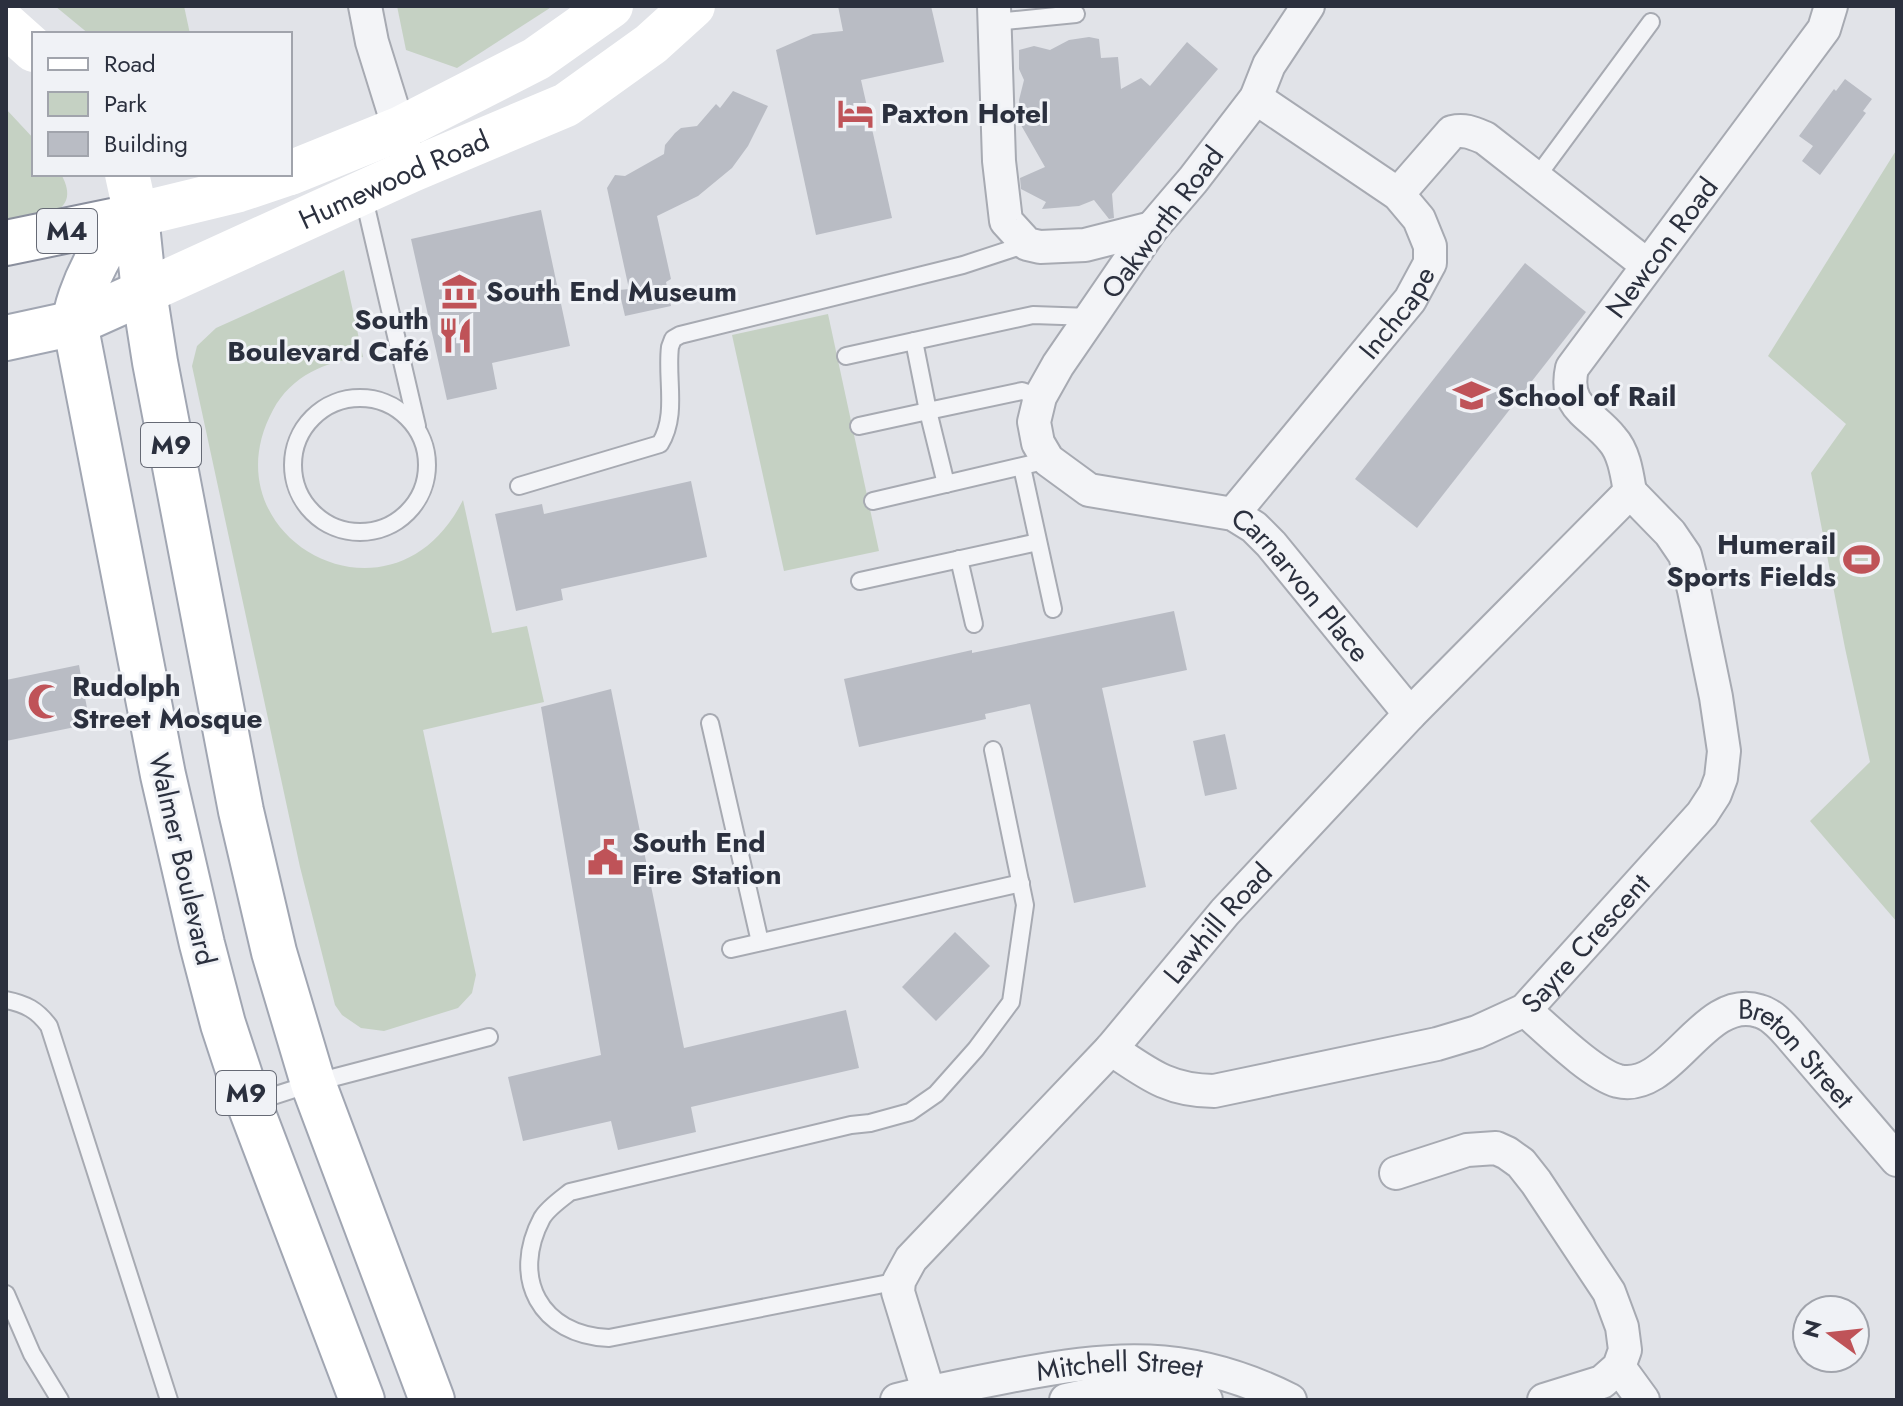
<svg xmlns="http://www.w3.org/2000/svg" width="1903" height="1406" viewBox="0 0 1903 1406" font-family="Jost,sans-serif">
	<style>
		.green { fill: #c5d1c3 }
		.building { fill: #b9bcc4 }
		.lines { fill: none; stroke-linecap: round; stroke-linejoin: round }
		.lane-casing { stroke: #a7aab2; stroke-width: 20 }
		.street-casing { stroke: #a7aab2; stroke-width: 36 }
		.primary-casing { stroke: #a1a6b2; stroke-width: 48 }
		.highway-casing { stroke: #8a8f9d; stroke-width: 48 }
		.lane { stroke: #f3f4f7; stroke-width: 16 }
		.street { stroke: #f3f4f7; stroke-width: 32 }
		.secondary { stroke: #fff; stroke-width: 44 }
		.primary { stroke: #fff; stroke-width: 44 }
		.highway { stroke: #fff; stroke-width: 44 }
		.labels { text-anchor: middle; stroke-width: 6; stroke-linejoin: round; paint-order: stroke }
		.shield { fill: #f0f2f6; stroke: #666a75; stroke-width: 2 }
		.shield-label { font-size: 26px; font-weight: bold; fill: #2b303e }
		.poi-label { font-size: 28px; font-weight: bold; fill: #2b303e; stroke: #f0f2f6; text-anchor: start }
		.street-label { font-size: 28px; fill: #2b303e; stroke: #f0f2f6 }
	</style>
	<rect width="100%" height="100%" fill="#e1e3e8"/>
	<g class="green">
		<polygon points="55,6 184,6 190,34 89,34"/>
		<polygon points="397,6 553,6 457,68 406,50"/>
		<path d="M6,109l28,30v35h27c24,43 -27,44 -55,46z"/>
		<polygon points="1897,149 1897,922 1810,821 1870,762 1845,648 1811,473 1846,424 1768,356"/>
		<path d="M344,270l19,87c-37,4 -72,19 -90,53 -69,127 119,232 190,90l29,133 35,-7 17,76 -121,28 53,245 -4,18 -14,15 -74,23 -23,-3 -19,-13 -7,-10 -35,-138 -108,-501 5,-20 19,-18z"/>
		<polygon points="828,314 879,551 784,571 732,335"/>
	</g>
	<g class="building">
		<polygon points="838,6 900,6 903,8 931,6 944,62 861,80 892,218 816,235 776,50 813,34 843,31"/>
		<polygon points="1089,37 1099,39 1101,58 1118,57 1121,89 1141,78 1150,86 1187,42 1218,69 1112,194 1114,218 1109,219 1094,200 1079,206 1042,209 1046,202 1021,189 1020,178 1045,167 1021,125 1019,100 1024,80 1019,69 1019,50 1034,46 1050,50 1069,40"/>
		<polygon points="1845,79 1872,99 1863,111 1866,113 1820,175 1802,161 1813,146 1799,136 1834,89 1836,91"/>
		<polygon points="733,91 768,106 748,146 732,168 698,196 657,216 671,279 666,282 671,306 625,316 619,290 629,289 607,188 615,175 625,176 664,154 665,145 675,133 681,128 697,126 716,104 720,108"/>
		<polygon points="541,210 570,346 492,363 497,389 447,400 411,239"/>
		<polygon points="1525,263 1586,312 1417,528 1355,479"/>
		<polygon points="691,481 707,557 561,589 563,600 516,611 495,514 542,504 544,514"/>
		<polygon points="1174,611 1187,670 1102,688 1146,887 1074,903 1030,704 985,714 986,719 859,747 844,679 972,650 972,653"/>
		<polygon points="79,665 90,724 6,741 6,680"/>
		<polygon points="611,689 684,1048 846,1010 859,1068 691,1107 696,1132 618,1150 611,1121 523,1141 508,1077 601,1055 541,707"/>
		<polygon points="1225,734 1237,789 1205,796 1193,741"/>
		<polygon points="955,932 990,966 936,1021 902,987"/>
	</g>
	<g class="lines">
		<defs>
			<g id="lane">
				<polyline points="995,22 1076,14"/>
				<polyline points="1536,178 1651,22"/>
				<polyline points="363,194 417,426"/>
				<polyline points="914,341 928,411 1022,391 1040,397"/>
				<polyline points="846,356 1033,315 1091,317"/>
				<circle cx="360" cy="465" r="67"/>
				<polyline points="859,426 928,411 946,484"/>
				<polyline points="1022,467 1053,609"/>
				<path d="M519,486l141,-42c18,-29 6,-65 10,-97l3,-8 7,-4 283,-70 64,-21"/>
				<polyline points="873,501 1048,460"/>
				<polyline points="959,559 974,624"/>
				<polyline points="860,581 1038,542"/>
				<polyline points="710,723 760,942"/>
				<polyline points="731,949 1021,883"/>
				<path d="M6,1000c20,4 31,10 43,26l120,374"/>
				<polyline points="251,1103 313,1083 489,1037"/>
				<path d="M899,1281l-290,57c-69,-3 -99,-60 -67,-120 6,-10 19,-19 28,-26l281,-67 19,-2 40,-11 26,-18 40,-45 35,-47 14,-97 -32,-155"/>
				<polyline points="6,1294 32,1354 60,1400"/>
			</g>
			<g id="street">
				<polyline points="365,6 372,42 405,148"/>
				<polyline points="994,6 999,161 1006,221 1027,244 1040,247 1085,245 1152,228"/>
				<path id="s1" d="M1308,6l-39,59 -13,33 -63,82 -41,48 -94,137 -18,32 -6,25 4,21 10,17 41,30 144,24 21,13 17,17 139,170"/>
				<path d="M1398,194l54,-62c13,-3 21,1 33,6l162,127"/>
				<path id="s2" d="M1630,492c-3,-18 -6,-40 -18,-53 -21,-26 -49,-31 -40,-71l252,-339 7,-23"/>
				<path id="s3" d="M1233,514l177,-214 20,-37v-17l-11,-27 -21,-25 -142,-96"/>
				<path id="s4" d="M1525,1010c22,19 67,64 93,71 53,13 85,-88 141,-70 12,3 21,13 29,22l109,127"/>
				<path id="s5" d="M1111,1049c36,24 57,42 103,42l223,-47 40,-12 48,-22 177,-196 13,-20 6,-16 3,-27 -8,-54 -22,-107 -9,-35 -15,-22 -40,-41"/>
				<polyline points="1396,1173 1467,1150 1496,1148 1507,1153 1521,1163 1536,1182 1609,1292 1622,1327 1625,1350 1619,1367 1602,1382 1544,1400"/>
				<polyline points="1619,1367 1643,1400"/>
				<path id="s6" d="M897,1400c36,-9 72,-16 108,-23 107,-21 183,-28 285,23"/>
				<path id="s7" d="M931,1400l-33,-108 1,-11 12,-22 200,-210 114,-137 185,-198 220,-222"/>
				<path d="M1066,1400c46,-11 95,-15 140,0"/>
			</g>
			<g id="primary">
				<polyline points="6,338 75,323 144,292"/>
				<path d="M362,1400l-113,-297 -26,-79 -21,-80 -39,-169 -88,-452c0,-26 36,-101 61,-108l8,77 11,70 86,449 33,141 39,131 119,317"/>
			</g>
			<polyline id="highway" points="6,243 127,218"/>
		</defs>
		<use href="#lane" class="lane-casing"/>
		<use href="#street" class="street-casing"/>
		<use href="#primary" class="primary-casing"/>
		<use href="#highway" class="highway-casing"/>
		<use href="#lane" class="lane"/>
		<use href="#street" class="street"/>
		<g class="secondary">
			<polyline points="6,25 34,50"/>
			<polyline points="290,173 399,129 536,59 611,6"/>
			<polyline points="127,174 136,215 239,190 287,174"/>
			<path id="s8" d="M144,292l268,-122 154,-65 85,-61 42,-38"/>
		</g>
		<use href="#primary" class="primary"/>
		<use href="#highway" class="highway"/>
	</g>
	<defs>
		<symbol id="hotel-bare" viewBox="-9 -9 18 18"><path d="M-6-4.5h1.5V1H6V5H4.5V3h-9V5H-6ZM-4 0a1.8 1.8 0 1 1 3.6 0ZM.5 0V-2.5h3Q6-2.5 6 0Z" fill="#bf5358" stroke="#f0f2f6" stroke-width="2.5" paint-order="stroke"/></symbol>
		<symbol id="museum-bare" viewBox="-9 -9 18 18"><path d="M0-6L6-3V-2H-6V-3ZM-5-1h2V3h-2ZM-1-1h2V3h-2ZM3-1h2V3H3ZM-6 4H6V6H-6Z" fill="#bf5358" stroke="#f0f2f6" stroke-width="2.5" paint-order="stroke"/></symbol>
		<symbol id="restaurant-bare" viewBox="-9 -9 18 18"><path d="M-5-6h1v4h1v-4h1v4h1v-4h1v5L-1.5 .5V6h-2V.5L-5-1ZM5-6V6H3V1.5H1.5Q1.5-4 5-6Z" fill="#bf5358" stroke="#f0f2f6" stroke-width="2.5" paint-order="stroke"/></symbol>
		<symbol id="school-bare" viewBox="-9 -9 18 18"><path d="M0-5L7-2L0 1L-7-2ZM-4 1L0 2.5L4 1V4Q0 6-4 4Z" fill="#bf5358" stroke="#f0f2f6" stroke-width="2.5" paint-order="stroke"/></symbol>
		<symbol id="stadium-bare" viewBox="-9 -9 18 18"><path d="M0-5a6.5 5 0 1 0 0 10a6.5 5 0 1 0 0-10ZM-3.5-1.8h7v3.6h-7Z" fill="#bf5358" stroke="#f0f2f6" stroke-width="2.5" paint-order="stroke"/></symbol>
		<symbol id="mosque-bare" viewBox="-9 -9 18 18"><path d="M3.5-4.9A6 6 0 1 0 3.5 4.9A5 5 0 1 1 3.5-4.9Z" fill="#bf5358" stroke="#f0f2f6" stroke-width="2.5" paint-order="stroke"/></symbol>
		<symbol id="civic-bare" viewBox="-9 -9 18 18"><path d="M-.6-6.5H3V-4.5H.6V-3L4-1V1h2V6H-6V1h2V-1L-.6-3ZM-1.2 2.5V6h2.4V2.5Z" fill="#bf5358" stroke="#f0f2f6" stroke-width="2.5" paint-order="stroke"/></symbol>
	</defs>
	<g fill-rule="evenodd">
		<use href="#hotel-bare" x="830" y="88" width="51" height="51"/>
		<use href="#museum-bare" x="434" y="266" width="51" height="51"/>
		<use href="#restaurant-bare" x="430" y="310" width="51" height="51"/>
		<use href="#school-bare" x="1446" y="370" width="51" height="51"/>
		<use href="#stadium-bare" x="1836" y="534" width="51" height="51"/>
		<use href="#mosque-bare" x="20" y="676" width="51" height="51"/>
		<use href="#civic-bare" x="580" y="832" width="51" height="51"/>
	</g>
	<g class="labels">
		<g class="shield">
			<rect x="37" y="209" width="60" height="44" rx="6"/>
			<rect x="141" y="423" width="60" height="44" rx="6"/>
			<rect x="216" y="1071" width="60" height="44" rx="6"/>
		</g>
		<g class="shield-label">
			<text x="67" y="240">M4</text>
			<text x="171" y="454">M9</text>
			<text x="246" y="1102">M9</text>
		</g>
		<g class="poi-label">
			<text x="881" y="123">Paxton Hotel</text>
			<text x="486" y="301">South End Museum</text>
			<text x="429" y="329" text-anchor="end">South<tspan x="429" dy="32">Boulevard Café</tspan></text>
			<text x="1497" y="406">School of Rail</text>
			<text x="1836" y="554" text-anchor="end">Humerail<tspan x="1836" dy="32">Sports Fields</tspan></text>
			<text x="72" y="696">Rudolph<tspan x="72" dy="32">Street Mosque</tspan></text>
			<text x="632" y="852">South End<tspan x="632" dy="32">Fire Station</tspan></text>
		</g>
		<g class="street-label">
			<text dy="10" stroke="none"><textPath href="#s8" startOffset="274">Humewood Road</textPath></text>
			<text transform="translate(1162 222) rotate(-53)" y="10">Oakworth Road</text>
			<text dy="10" stroke="none"><textPath href="#s2" startOffset="294">Newcon Road</textPath></text>
			<text dy="10" stroke="none"><textPath href="#s3" startOffset="260">Inchcape</textPath></text>
			<text dy="10" stroke="none"><textPath href="#s1" startOffset="838">Carnarvon Place</textPath></text>
			<text transform="translate(183 859) rotate(77)" y="10">Walmer Boulevard</text>
			<text dy="10" stroke="none"><textPath href="#s7" startOffset="604">Lawhill Road</textPath></text>
			<text dy="10" stroke="none"><textPath href="#s5" startOffset="526">Sayre Crescent</textPath></text>
			<text dy="10" stroke="none"><textPath href="#s4" startOffset="338">Breton Street</textPath></text>
			<text dy="10" stroke="none"><textPath href="#s6" startOffset="226">Mitchell Street</textPath></text>
		</g>
	</g>
	<rect width="1903" height="1406" fill="none" stroke="#2b303e" stroke-width="16"/>
	<rect x="32" y="32" width="260" height="144" fill="#f0f2f6" stroke="#a1a4ac" stroke-width="2"/>
	<rect x="48" y="58" width="40" height="12" fill="#ffffff" stroke="#a1a4ac" stroke-width="2"/>
	<text x="104" y="72" font-size="24" fill="#2b303e">Road</text>
	<rect x="48" y="92" width="40" height="24" fill="#c5d1c3" stroke="#a1a4ac" stroke-width="2"/>
	<text x="104" y="112" font-size="24" fill="#2b303e">Park</text>
	<rect x="48" y="132" width="40" height="24" fill="#b9bcc4" stroke="#a1a4ac" stroke-width="2"/>
	<text x="104" y="152" font-size="24" fill="#2b303e">Building</text>
	<g transform="translate(1831 1334) rotate(285)"><circle r="38" fill="#f0f2f6" stroke="#a1a4ac" stroke-width="2"/>
	<path d="M0-6L14 30L0 20L-14 30Z" fill="#bf5358"/>
	<text y="-12" font-size="22" font-weight="bold" text-anchor="middle" fill="#2b303e">N</text>
	</g>
</svg>
